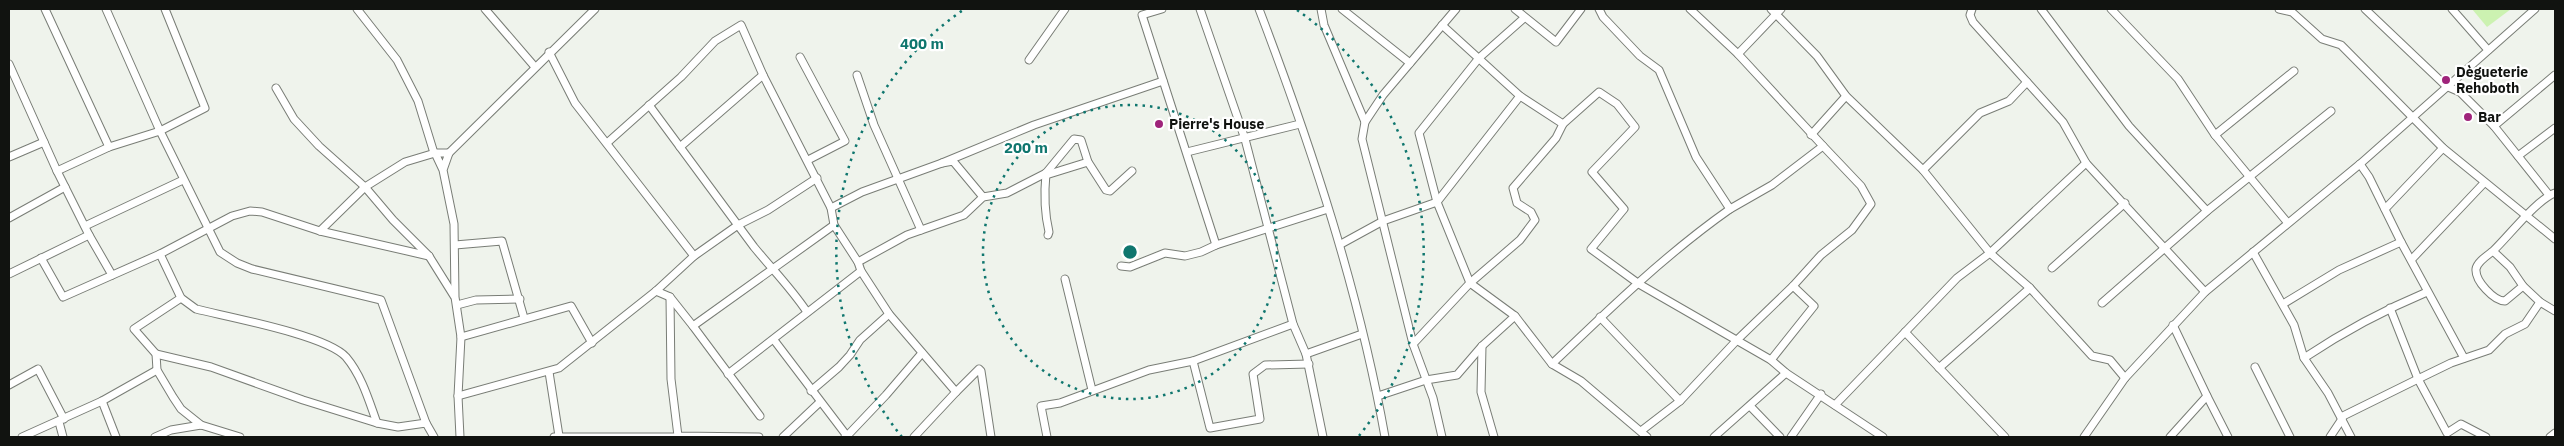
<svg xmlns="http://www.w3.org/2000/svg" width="2564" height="446" viewBox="0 0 2564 446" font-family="'IBM Plex Sans',sans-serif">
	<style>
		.park { fill: #ccf2b1 }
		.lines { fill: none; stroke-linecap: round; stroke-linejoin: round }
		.minor-casing { stroke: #797d76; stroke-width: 9 }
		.minor { stroke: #fff; stroke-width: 7 }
		.ring { fill: none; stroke: #0f766e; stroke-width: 2.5; stroke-dasharray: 2.5 5 }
		.poi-dot { fill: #9f247b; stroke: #fff; stroke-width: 2 }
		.labels { text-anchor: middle; stroke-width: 4.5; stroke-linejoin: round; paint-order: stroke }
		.poi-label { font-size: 14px; font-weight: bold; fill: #111310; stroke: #fff; text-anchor: start }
		.centre { fill: #0f766e; stroke: #fff; stroke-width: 2.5 }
		.ring-label { font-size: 15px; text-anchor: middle; font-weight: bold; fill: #0f766e; stroke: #fff; stroke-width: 4.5; stroke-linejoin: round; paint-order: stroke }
	</style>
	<rect width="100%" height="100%" fill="#eff3ec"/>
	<polygon class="park" points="2472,9 2511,9 2487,27"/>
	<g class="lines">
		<defs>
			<g id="minor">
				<polyline points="45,9 109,147"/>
				<polyline points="106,9 160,131 220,252 237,263 252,269 381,300 426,423"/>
				<polyline points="357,9 397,60 418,101 434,153"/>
				<polyline points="485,9 535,67"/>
				<polyline points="1162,9 1142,15 1216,245"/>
				<polyline points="1200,9 1245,139 1293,324 1306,354 1362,334"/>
				<path d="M1259,9c53,139 100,282 126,428"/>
				<polyline points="1321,9 1324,25 1365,122 1362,139 1413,344 1433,398 1442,437"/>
				<polyline points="1342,9 1410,63"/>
				<polyline points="1515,9 1556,42 1581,9"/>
				<polyline points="1599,9 1603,17 1640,56 1659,70 1696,157 1730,209 1772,185 1823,146 1861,186 1871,204 1852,230 1821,255 1793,286 1737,340 1680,401"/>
				<polyline points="1690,9 1738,54 1823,146"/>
				<polyline points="1771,9 1817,56 1846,96 1923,170 1990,253 2030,288 2092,356 2110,360 2125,378"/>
				<polyline points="1972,9 1970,15 1973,22 2063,122 2086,163 2205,292"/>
				<polyline points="2041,9 2129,126 2207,211"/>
				<polyline points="2111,9 2178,79 2215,135 2287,222"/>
				<polyline points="2279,9 2292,12 2322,39 2341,45 2443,148 2555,239"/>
				<polyline points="2365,9 2446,86 2460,92 2494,126 2549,195"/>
				<polyline points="2452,9 2488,50"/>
				<polyline points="1524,18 1479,58 1419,133 1437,202 1470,283 1515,316 1552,364 1581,381 1647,437"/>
				<polyline points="1442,25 1520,96"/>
				<polyline points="549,52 575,103 694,256"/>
				<polyline points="1738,54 1781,9"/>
				<polyline points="800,57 845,141 808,160"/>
				<polyline points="1029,60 1065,9"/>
				<polyline points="9,64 57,171 89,235 112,275"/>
				<polyline points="857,75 874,125 921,230"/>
				<polyline points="276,88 294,119 319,146 365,187 393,220 429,256 454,296"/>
				<path d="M649,105c35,48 70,95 105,142 18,22 37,41 53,65"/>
				<polyline points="1365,122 1383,95 1456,9"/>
				<polyline points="2494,126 2555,75"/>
				<polyline points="1811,135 1846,96"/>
				<polyline points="2215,135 2294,71"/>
				<polyline points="607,143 681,77 715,41 741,25 763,75 831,208 834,225 858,262 861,271 889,314 956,392 979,369 981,371 991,437"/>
				<polyline points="680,147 763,75"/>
				<polyline points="1187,152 1300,124"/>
				<polyline points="449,153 595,9"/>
				<polyline points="2518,156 2555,128"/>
				<polyline points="9,157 44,142"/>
				<polyline points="942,163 1034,125 1163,81"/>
				<polyline points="2360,164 2369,177 2401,242 2464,358"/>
				<polyline points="443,170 449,153 435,153 443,170 454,224 455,297 461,337 458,396 460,437"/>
				<polyline points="1923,170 1980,113 2009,101 2027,82"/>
				<polyline points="57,171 109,147 160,131 205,108 165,9"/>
				<path d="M1046,173c-2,21 -2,38 3,59l-1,3"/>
				<polyline points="1046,175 1088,162"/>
				<polyline points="831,208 862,192 942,163 953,161 983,197"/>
				<polyline points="2385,209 2443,148"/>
				<polyline points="9,218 65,187"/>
				<polyline points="85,226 183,180"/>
				<polyline points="320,231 365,187 405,162 435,153"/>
				<polyline points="1341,244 1383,221 1437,202 1520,96 1563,124"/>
				<polyline points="455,245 502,241 524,318"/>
				<path d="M2493,251c-5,4 -16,11 -17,18 -1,12 18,32 29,32l18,-15 -13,-19 -17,-16c16,-15 43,-51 62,-58"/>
				<polyline points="2253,252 2294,325 2304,358 2328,393 2351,437"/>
				<path d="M160,254l21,44 15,11c32,8 130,26 150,48 16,19 23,44 31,66"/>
				<polyline points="41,258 63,297 160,254 232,216 250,211 262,212 320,231 429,256"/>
				<polyline points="2412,259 2484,183"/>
				<polyline points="858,262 907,235 964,215 983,197 1007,193 1046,173 1074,139 1081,140 1088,162 1106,190 1110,191 1132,171"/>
				<polyline points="1121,266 1130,267 1165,253 1185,256 1201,252 1216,245 1328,209"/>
				<polyline points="2052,268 2125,203"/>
				<polyline points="9,274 89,235"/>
				<polyline points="1065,279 1092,390"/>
				<polyline points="2523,286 2540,302 2555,311"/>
				<polyline points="656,291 670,297 693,326 760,416"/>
				<polyline points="670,297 671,379 678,436 759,437"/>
				<polyline points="181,298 134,329 156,354 157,370 173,397 181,409 201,425"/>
				<polyline points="2102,303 2207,211 2331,111"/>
				<polyline points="2283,304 2339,270 2401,242"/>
				<polyline points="457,305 476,300 520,299"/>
				<polyline points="2390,308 2418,379 2451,363 2489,350 2505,334 2525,324 2540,302"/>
				<polyline points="1600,317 1680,401 1641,431"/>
				<polyline points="693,326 834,225"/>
				<polyline points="1905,332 2005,437"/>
				<polyline points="461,337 571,306 592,343"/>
				<polyline points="774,340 847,436 845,437"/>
				<polyline points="1413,344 1470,283 1520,240 1535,220 1531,212 1517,203 1513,188 1556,138 1563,124 1599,92 1617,104 1635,127 1592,172 1624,209 1591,249 1639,284 1771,360 1786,373 1883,437"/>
				<polyline points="1482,346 1481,392 1494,437"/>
				<polyline points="156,354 211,367 303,400 377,423 398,427 426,423 434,437"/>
				<polyline points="1306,354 1323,437"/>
				<path d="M2304,358c39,-26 80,-48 123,-66"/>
				<polyline points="1771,360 1814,306 1793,286"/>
				<polyline points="1193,361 1210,428 1260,419 1253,374 1265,365 1309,364"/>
				<path d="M1552,364c56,-54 114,-110 178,-155"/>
				<polyline points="2255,367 2290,437"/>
				<polyline points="1939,368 2030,288"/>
				<polyline points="549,372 559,436"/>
				<polyline points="728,374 861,271"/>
				<polyline points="9,385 38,369 64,419"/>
				<polyline points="811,391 839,367 850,355 860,340 889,314"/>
				<polyline points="458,396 559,368 656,291 694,256 738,225 768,210 817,178"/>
				<polyline points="1378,396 1426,380 1457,375 1482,346 1515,316"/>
				<polyline points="2207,396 2228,437"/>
				<polyline points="102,401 116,437"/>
				<polyline points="1835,405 1957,278 1990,253 2086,163"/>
				<polyline points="1750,406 1780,437"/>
				<polyline points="2341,417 2418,379 2447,433 2461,424 2486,437"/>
				<polyline points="59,422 63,437"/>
				<polyline points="22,437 102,401 157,370"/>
				<polyline points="155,437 171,430 201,425 240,437"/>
				<polyline points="554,437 679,437"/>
				<polyline points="783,437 820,402"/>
				<polyline points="848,437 847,436 886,395 922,353"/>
				<polyline points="914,437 956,392"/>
				<polyline points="1047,437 1041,406 1060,403 1149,370 1193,361 1293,324"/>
				<polyline points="1714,437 1786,373"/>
				<polyline points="1791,437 1821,394"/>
				<polyline points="2084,437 2125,378 2205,292 2360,164 2535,9"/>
				<polyline points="2170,437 2207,396 2173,325"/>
				<polyline points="2330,437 2342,419"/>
				<polyline points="2550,437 2555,433"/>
			</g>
		</defs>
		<use href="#minor" class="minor-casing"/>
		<use href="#minor" class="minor"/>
	</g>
	<g class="ring">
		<circle cx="1130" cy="252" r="147"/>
		<path d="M902 437A294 294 0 0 1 963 10M1297 10A294 294 0 0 1 1358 437"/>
	</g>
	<g class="poi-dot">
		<circle cx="2446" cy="80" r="5"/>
		<circle cx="2468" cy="117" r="5"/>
		<circle cx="1159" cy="124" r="5"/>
	</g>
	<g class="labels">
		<g class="poi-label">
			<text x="2456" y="77">Dègueterie<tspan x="2456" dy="16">Rehoboth</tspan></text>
			<text x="2478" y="122">Bar</text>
			<text x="1169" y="129">Pierre's House</text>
		</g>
	</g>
	<circle cx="1130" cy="252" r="8" class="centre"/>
	<g class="ring-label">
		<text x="922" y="49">400 m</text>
		<text x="1026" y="153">200 m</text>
	</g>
	<rect width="2564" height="446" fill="none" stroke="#111310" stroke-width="20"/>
</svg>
